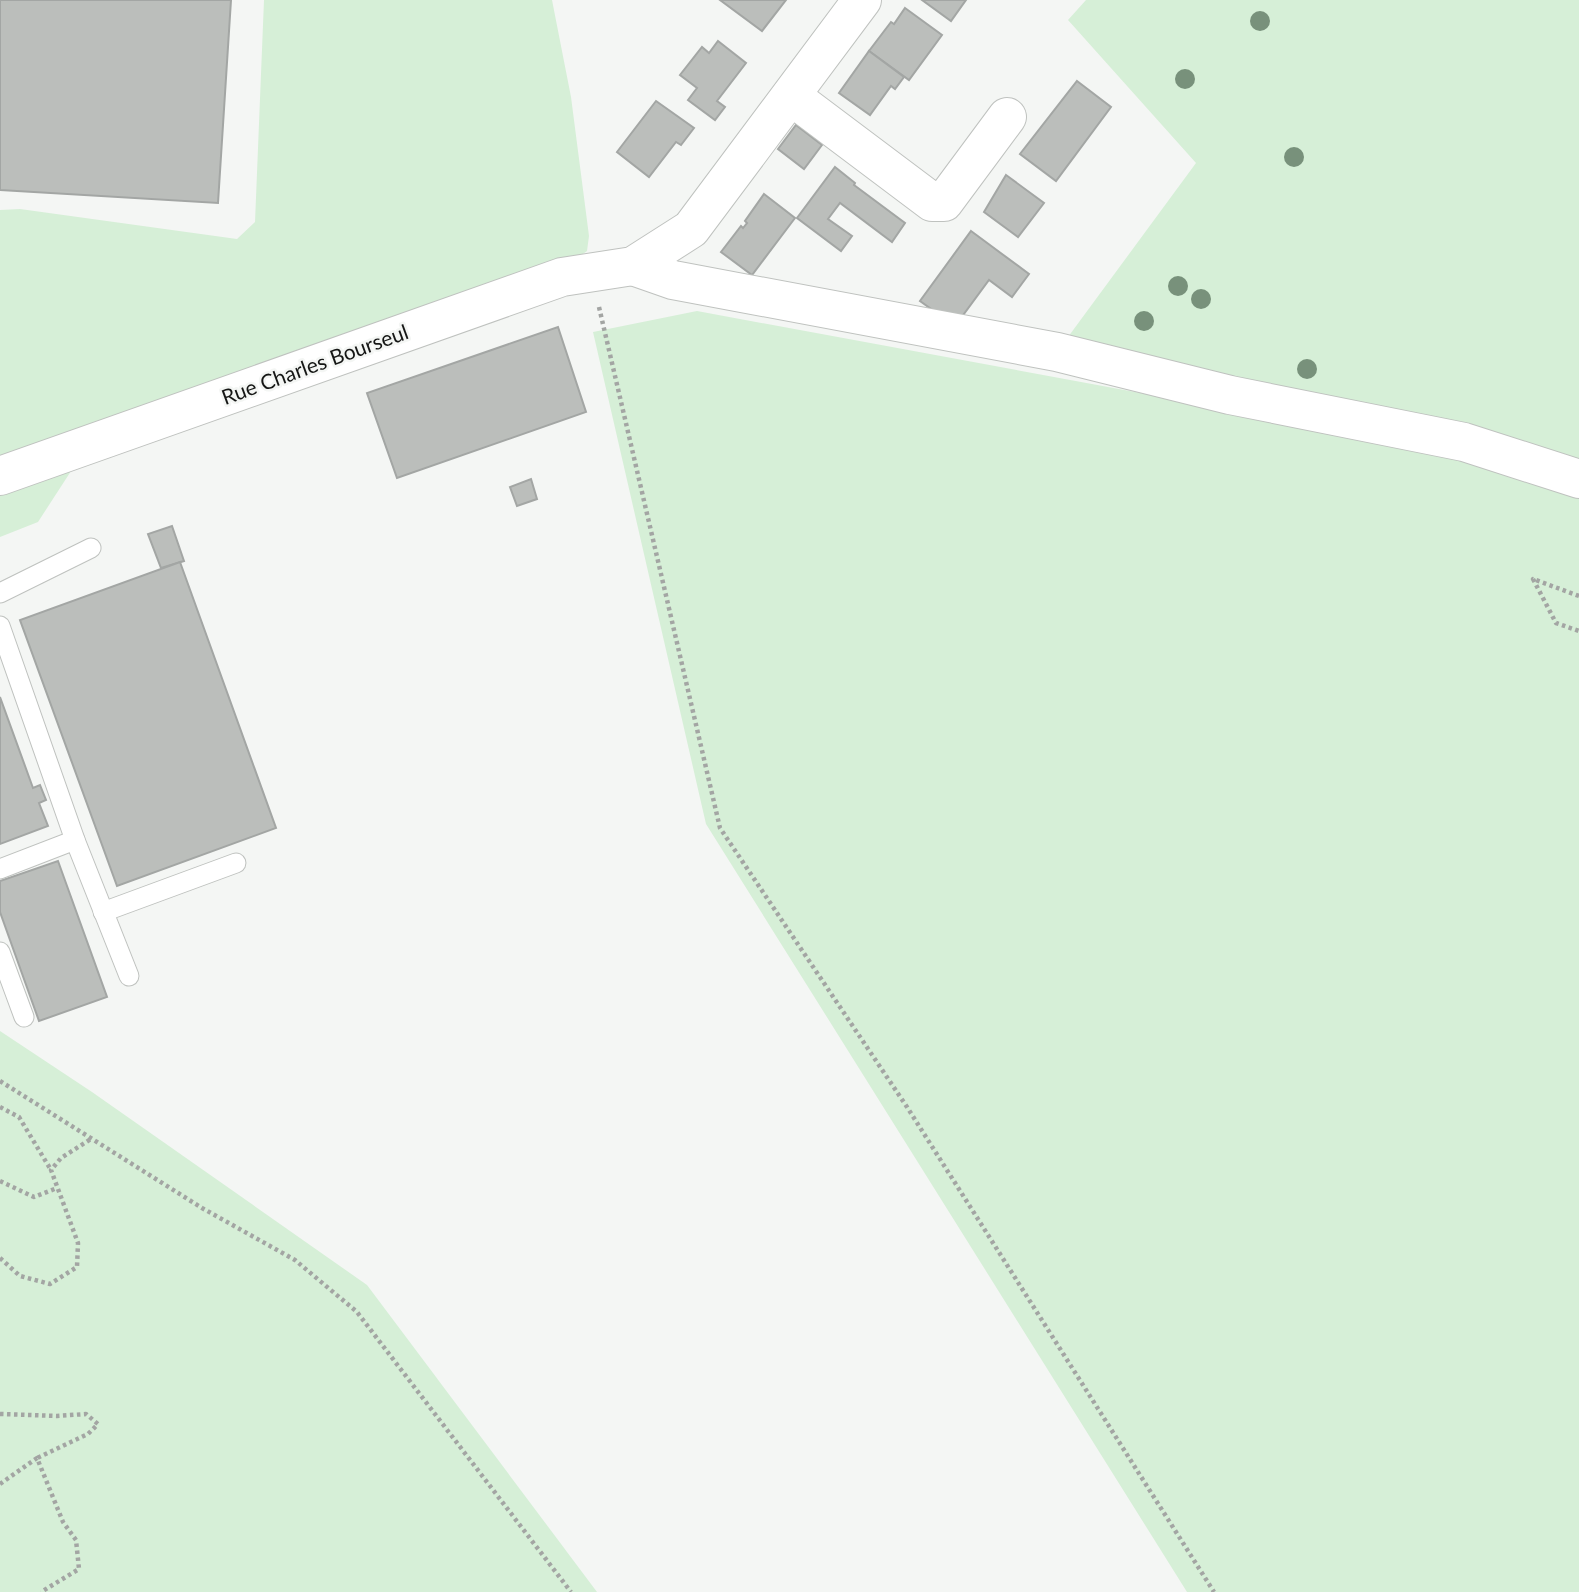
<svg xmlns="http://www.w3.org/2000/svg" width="1579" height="1592" viewBox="0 0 1579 1592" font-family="Lato,sans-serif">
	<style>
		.green { fill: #d6efd7 }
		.building { fill: #bbbebb; stroke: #a3a6a4; stroke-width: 2 }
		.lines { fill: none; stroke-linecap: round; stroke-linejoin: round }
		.lane-casing { stroke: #bfc2bf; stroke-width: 21 }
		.street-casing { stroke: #bfc2bf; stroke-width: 40 }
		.path { stroke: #a3a5a3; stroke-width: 4.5; stroke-dasharray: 3.5 3.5; stroke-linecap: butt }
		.lane { stroke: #fff; stroke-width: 19 }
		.street { stroke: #fff; stroke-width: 38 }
		.tree { fill: #78917b }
		.labels { text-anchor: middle; stroke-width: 5; stroke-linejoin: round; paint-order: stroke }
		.street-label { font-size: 21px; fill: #151615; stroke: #f4f6f4 }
	</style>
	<rect width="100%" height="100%" fill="#f4f6f4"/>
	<g class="green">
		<polygon points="264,0 552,0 571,97 589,236 587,251 562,269 97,431 38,522 0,537 0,210 20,209 237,239 255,222"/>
		<polygon points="1086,0 1579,0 1579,1592 1187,1592 706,824 593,332 697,311 1325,427 1057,352 1196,163 1068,20"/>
		<polygon points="0,1031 92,1092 367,1285 597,1592 0,1592"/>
	</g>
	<g class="building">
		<polygon points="0,0 231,0 218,203 0,190"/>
		<polygon points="720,0 786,0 762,31"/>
		<polygon points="922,0 966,0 951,21"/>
		<polygon points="905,8 942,35 909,80 869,51 891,22 894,24"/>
		<polygon points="718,41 746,63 717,101 725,107 715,120 688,100 697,88 680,75 702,47 709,53"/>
		<polygon points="869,51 904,77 895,89 891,86 870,115 839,93"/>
		<polygon points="1077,81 1111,107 1056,181 1020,154"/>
		<polygon points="656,101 694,128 681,145 676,142 649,177 617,152"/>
		<polygon points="796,125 822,145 804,169 778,149"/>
		<polygon points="835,167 855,183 854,185 905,223 892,242 840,203 828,219 852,236 841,251 797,218"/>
		<polygon points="1006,175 1044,203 1018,237 984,212"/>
		<polygon points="764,194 795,218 752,275 721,252 741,226 743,228 747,223 745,221"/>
		<polygon points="971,231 1029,274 1012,297 989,280 955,326 920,301"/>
		<polygon points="558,327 586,412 397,478 367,393"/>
		<polygon points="531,479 537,499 517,506 510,487"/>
		<polygon points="172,526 184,561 161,568 148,534"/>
		<polygon points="180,562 276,828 117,886 20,620"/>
		<polygon points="0,697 33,788 40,785 46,800 39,803 48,826 0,844"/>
		<polygon points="58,861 107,997 39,1021 0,912 0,881"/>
	</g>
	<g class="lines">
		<defs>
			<g id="lane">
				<polyline points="0,593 91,548"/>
				<polyline points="0,626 75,840 0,869"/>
				<polyline points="75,840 129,976"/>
				<polyline points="103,912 236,863"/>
				<polyline points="0,952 24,1017"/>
			</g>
			<g id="street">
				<polyline points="791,96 932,202 944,202 1007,117"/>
				<polyline points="633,266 673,280 1057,352 1230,395 1464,442 1579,479"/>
				<polyline points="0,476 562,277 633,266 691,229 862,0"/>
			</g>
		</defs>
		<use href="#lane" class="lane-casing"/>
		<use href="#street" class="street-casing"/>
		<g class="path">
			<polyline points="599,307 720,828 907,1107 1214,1592"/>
			<polyline points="1579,596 1533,579 1556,623 1579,631"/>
			<polyline points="0,1081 202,1208 295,1260 357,1312 571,1592"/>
			<polyline points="0,1107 19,1117 51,1170"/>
			<polyline points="0,1181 34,1197 57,1188"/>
			<polyline points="0,1258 20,1276 50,1284 77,1267 78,1243 51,1170 61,1158 91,1139"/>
			<polyline points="0,1414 57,1416 86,1414 98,1424 88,1434 37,1458"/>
			<polyline points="0,1484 37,1458 63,1522 76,1540 79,1569 41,1592"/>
		</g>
		<use href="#lane" class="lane"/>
		<use href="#street" class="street"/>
	</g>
	<g class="tree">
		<circle cx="1260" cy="21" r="10"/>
		<circle cx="1185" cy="79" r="10"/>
		<circle cx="1294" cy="157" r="10"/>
		<circle cx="1178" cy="286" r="10"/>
		<circle cx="1201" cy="299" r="10"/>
		<circle cx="1144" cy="321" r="10"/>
		<circle cx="1307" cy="369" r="10"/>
	</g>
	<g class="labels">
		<g class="street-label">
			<text transform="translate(315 365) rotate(-20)" y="7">Rue Charles Bourseul</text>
		</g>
	</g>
</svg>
